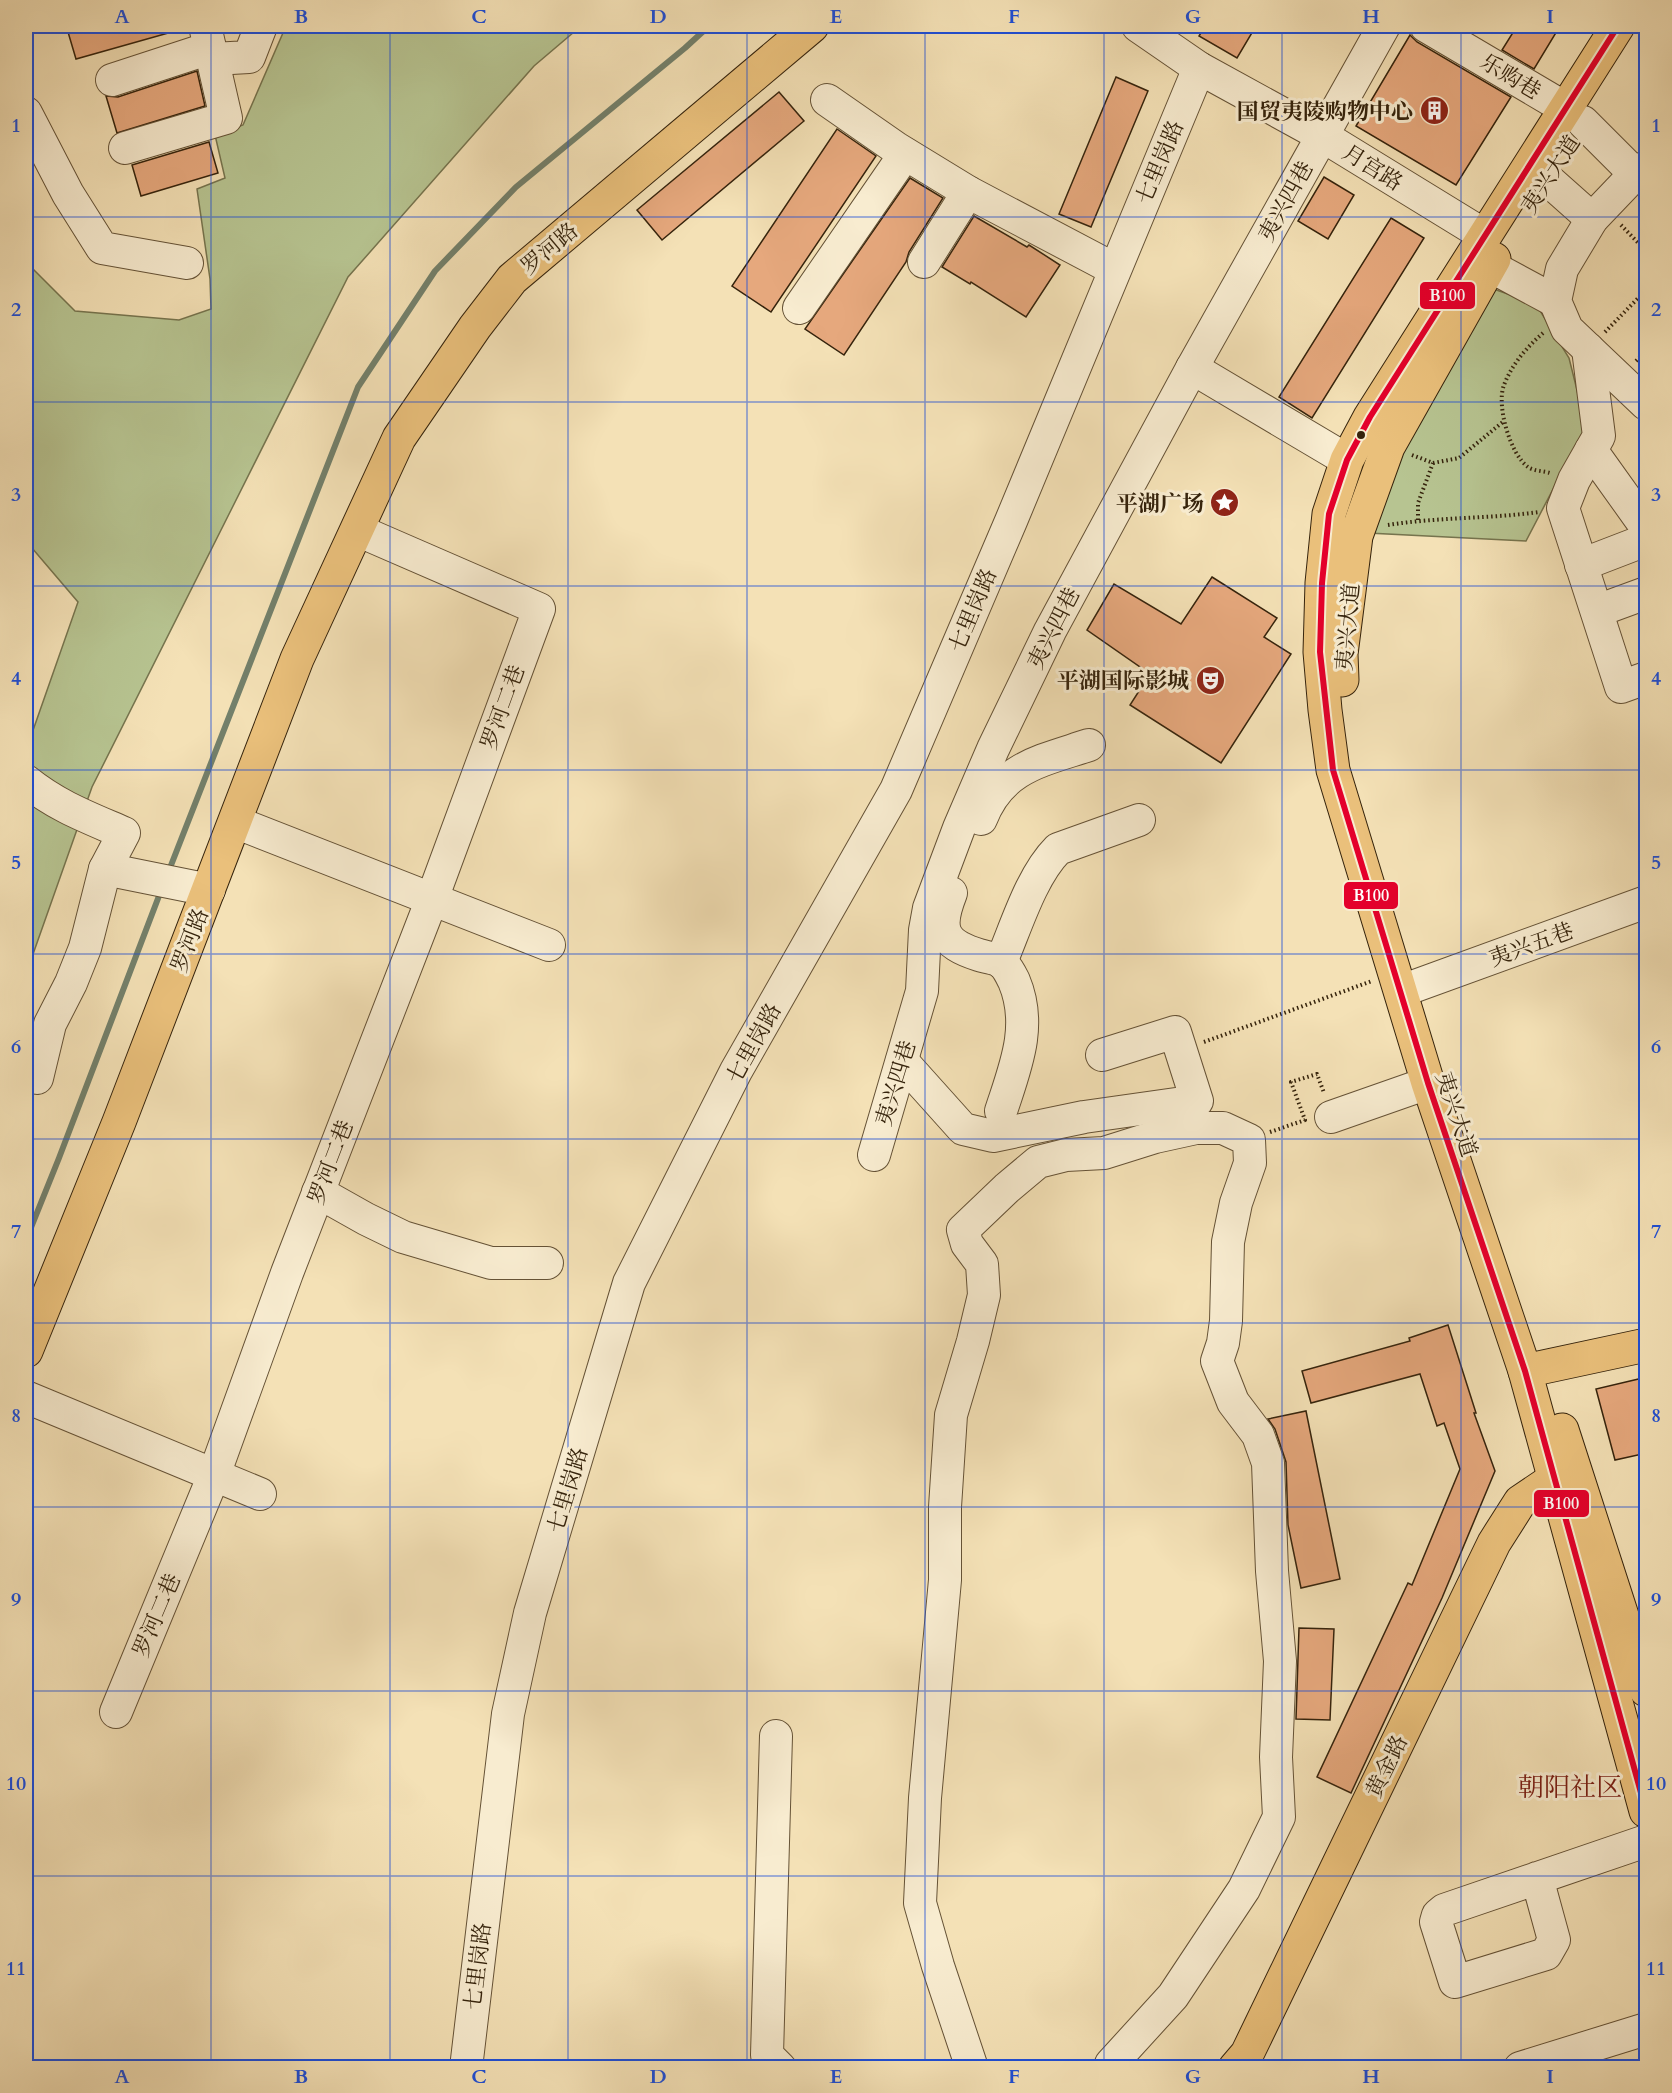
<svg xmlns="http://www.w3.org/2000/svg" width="1672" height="2093" viewBox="0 0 1672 2093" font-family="Cardo,'Noto Serif SC',serif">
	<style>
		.green { fill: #b7c491; stroke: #76744e; stroke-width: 1.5 }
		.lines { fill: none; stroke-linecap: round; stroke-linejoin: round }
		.stream { stroke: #73806b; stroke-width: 6 }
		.building { fill: #e6a87d; stroke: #35230c; stroke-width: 1.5 }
		.minor-casing { stroke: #655236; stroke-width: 34 }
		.major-casing { stroke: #35230c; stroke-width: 35 }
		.path { stroke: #35230c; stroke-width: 4; stroke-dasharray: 1.5 3; stroke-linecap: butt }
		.minor { stroke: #f8ecd0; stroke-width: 32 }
		.major { stroke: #eac07b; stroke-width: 33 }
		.bus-1-casing { stroke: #f8ecd0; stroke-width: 10 }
		.bus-1 { stroke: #e4002b; stroke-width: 6 }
		.grid { fill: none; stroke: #1d4ed8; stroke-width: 1.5; stroke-opacity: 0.55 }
		.bus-dot { fill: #35230c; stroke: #f8ecd0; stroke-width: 2 }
		.labels { text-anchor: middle; stroke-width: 6; stroke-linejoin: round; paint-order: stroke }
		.street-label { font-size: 22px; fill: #35230c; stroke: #f8ecd0 }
		.poi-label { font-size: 22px; font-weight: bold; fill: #35230c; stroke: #f8ecd0; text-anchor: end }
		.quarter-label { font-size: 26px; fill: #7a1f14; stroke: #f8ecd0 }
		.line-badge { stroke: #f8ecd0; stroke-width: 2 }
		.badge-label { font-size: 16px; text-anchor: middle; font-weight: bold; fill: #fff }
		.neatline { fill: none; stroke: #1d4ed8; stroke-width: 2 }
		.grid-label { font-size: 20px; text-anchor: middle; font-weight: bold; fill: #1d4ed8 }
	</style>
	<rect width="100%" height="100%" fill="#f4e1b6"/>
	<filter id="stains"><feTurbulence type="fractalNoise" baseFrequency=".00333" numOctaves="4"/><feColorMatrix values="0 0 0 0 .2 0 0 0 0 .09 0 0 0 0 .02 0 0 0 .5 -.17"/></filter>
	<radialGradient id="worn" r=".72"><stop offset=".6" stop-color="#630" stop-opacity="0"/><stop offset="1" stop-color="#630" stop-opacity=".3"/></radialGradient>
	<g class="green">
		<polygon points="286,26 581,26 534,66 348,277 92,787 26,974 26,741 31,736 78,602 26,541 26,262 75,311 179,320 211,309 210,279 197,189 225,178 215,135 243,125"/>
		<polygon points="1488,287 1536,304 1569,358 1586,426 1526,541 1368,533 1404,441"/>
	</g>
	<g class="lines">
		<g class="stream">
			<polyline points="168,873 358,387 435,271 516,187 685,48 709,26"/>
			<polyline points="26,1240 59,1158 162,888"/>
		</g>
	</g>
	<g class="building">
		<polygon points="92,26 178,26 179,30 76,59 68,32"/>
		<polygon points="1205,26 1256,26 1237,58 1199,36"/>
		<polygon points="1517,26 1560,26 1534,69 1502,50"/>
		<polygon points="1410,35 1417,42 1511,97 1456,185 1356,126"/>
		<polygon points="197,71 205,106 117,133 106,96 118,97"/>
		<polygon points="1116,77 1148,91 1091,227 1059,214"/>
		<polygon points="779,92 804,121 662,240 637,210"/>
		<polygon points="837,129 876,156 771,312 732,286"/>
		<polygon points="209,142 218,173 141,196 132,165"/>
		<polygon points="1324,177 1354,195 1328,239 1298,221"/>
		<polygon points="910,178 943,198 909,252 906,262 844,355 805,329"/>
		<polygon points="974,216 1027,247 1029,245 1060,265 1026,317 971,282 970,284 942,267"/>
		<polygon points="1391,218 1424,238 1312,418 1279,397"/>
		<polygon points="1212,577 1277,618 1264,637 1291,654 1221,763 1130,705 1150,674 1087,630 1114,584 1181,624"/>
		<polygon points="1448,1325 1476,1413 1474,1413 1495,1471 1442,1598 1351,1793 1317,1777 1408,1583 1412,1585 1460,1469 1444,1423 1437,1426 1420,1374 1311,1403 1302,1371 1410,1341 1409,1338"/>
		<polygon points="1647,1377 1647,1453 1615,1460 1596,1389"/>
		<polygon points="1306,1411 1340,1579 1301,1588 1288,1525 1286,1462 1275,1429 1268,1419"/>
		<polygon points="1299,1628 1334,1629 1330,1720 1296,1719"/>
	</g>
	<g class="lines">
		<defs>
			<g id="minor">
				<polyline points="1138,26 1199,68 1321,135 1484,235"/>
				<polyline points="1426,26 1565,108"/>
				<polyline points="213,59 249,57 261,26"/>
				<polyline points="112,80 210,48"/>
				<polyline points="827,100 896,148 968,192 1114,269"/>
				<polyline points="26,113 68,194 102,248 187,263"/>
				<polyline points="1583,122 1635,174"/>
				<polyline points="125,148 226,118 205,26"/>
				<polyline points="1646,167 1635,174 1592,219 1562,269 1555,301 1567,329 1646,404"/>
				<polyline points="1547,179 1592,219"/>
				<polyline points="924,262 968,192"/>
				<polyline points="1490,266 1555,301"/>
				<polyline points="799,308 905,154"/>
				<polyline points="1588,349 1599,436 1574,480 1563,508 1621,687 1646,678"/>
				<polyline points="1192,368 1347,460"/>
				<polyline points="1591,450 1646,527"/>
				<polyline points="1581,565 1646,540"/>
				<polyline points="1597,611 1646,593"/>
				<path d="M26,781c31,25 61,36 98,52l-19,36 -20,79 -14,35 -21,41 -13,54"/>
				<path d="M981,819c20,-52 60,-58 108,-74"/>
				<polyline points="235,822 549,945"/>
				<polyline points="105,869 209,890"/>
				<path d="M951,893c-14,36 -10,50 28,62 6,2 17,3 22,7 6,4 10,13 13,19 19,45 1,87 -13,130"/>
				<path d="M1001,962c15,-35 30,-86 57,-113l81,-29"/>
				<polyline points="1415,986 1646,902"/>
				<polyline points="902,1061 963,1129 993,1136 1084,1117 1197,1101 1175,1032 1102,1055"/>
				<polyline points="1331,1117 1428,1083"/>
				<polyline points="874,1155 922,991 925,930 929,908 959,828 993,749 1050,631 1192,368 1384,26"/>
				<polyline points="318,1192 366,1219 403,1237 491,1263 547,1263"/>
				<polyline points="26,1397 260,1494"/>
				<polyline points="116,1712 214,1475 287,1273 432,899 539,609 357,530"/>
				<polyline points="776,1736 767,2055 780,2068"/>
				<polyline points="1537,1878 1554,1940 1546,1954 1455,1982 1436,1922 1438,1915 1444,1910 1646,1841"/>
				<polyline points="466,2068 508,1714 530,1613 629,1283 736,1071 896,790 1011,521 1199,68"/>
				<polyline points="972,2068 938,1966 920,1903 925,1798 945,1580 945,1507 951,1415 973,1341 984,1295 982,1264 967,1244 963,1230 1007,1188 1038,1162 1066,1155 1104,1153 1155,1137 1196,1128 1223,1128 1249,1140 1250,1163 1236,1203 1228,1242 1226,1321 1223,1343 1217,1361 1233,1402 1258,1435 1268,1463 1272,1571 1280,1661 1276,1757 1279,1817 1244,1889 1173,1996 1111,2064 1111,2068"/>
				<polyline points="1520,2068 1646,2029"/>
			</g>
			<g id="major">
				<polyline points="1618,26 1370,417 1347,460 1329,514 1322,583 1320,652 1325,710 1333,770 1428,1083 1525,1371 1646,1811"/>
				<polyline points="1342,680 1341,654 1356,536 1388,447 1494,259"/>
				<polyline points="26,1351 119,1122 297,659 399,438 475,327 512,279 812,26"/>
				<polyline points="1525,1371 1646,1345"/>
				<polyline points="1562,1430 1646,1690"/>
				<polyline points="1235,2068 1247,2054 1494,1543 1520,1502 1554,1479"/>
			</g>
		</defs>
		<use href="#minor" class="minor-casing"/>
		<use href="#major" class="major-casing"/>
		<g class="path">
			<polyline points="1621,225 1646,251"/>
			<polyline points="1605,332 1646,290"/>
			<path d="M1543,333c-16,14 -31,31 -39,52 -8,20 6,69 24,82 5,4 16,4 22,6"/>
			<polyline points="1636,361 1646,351"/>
			<polyline points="1412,455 1433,463 1459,458 1504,421"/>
			<polyline points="1418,520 1418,503 1433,463"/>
			<path d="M1388,525c50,-8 101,-6 151,-13"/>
			<polyline points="1204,1042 1372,981"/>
			<polyline points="1270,1132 1305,1120 1291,1082 1317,1074 1324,1093"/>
		</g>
		<use href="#minor" class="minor"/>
		<use href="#major" class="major"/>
		<defs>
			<polyline id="bus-1" points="1618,26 1370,417 1347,460 1329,514 1322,583 1320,652 1333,770 1428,1083 1525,1371 1646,1811"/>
		</defs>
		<use href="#bus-1" class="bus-1-casing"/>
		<use href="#bus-1" class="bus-1"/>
	</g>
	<path class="grid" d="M211,26v2042M390,26v2042M568,26v2042M747,26v2042M925,26v2042M1104,26v2042M1282,26v2042M1461,26v2042M26,217h1620M26,402h1620M26,586h1620M26,770h1620M26,954h1620M26,1139h1620M26,1323h1620M26,1507h1620M26,1691h1620M26,1876h1620"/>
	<defs>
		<symbol id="building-disc" viewBox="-11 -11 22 22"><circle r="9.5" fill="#8f2418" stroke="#f8ecd0"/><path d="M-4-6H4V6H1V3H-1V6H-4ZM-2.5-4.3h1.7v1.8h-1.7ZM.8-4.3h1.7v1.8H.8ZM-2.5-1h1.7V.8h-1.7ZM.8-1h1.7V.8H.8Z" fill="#fff"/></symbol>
		<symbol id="sight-disc" viewBox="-11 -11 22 22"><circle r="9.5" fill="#8f2418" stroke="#f8ecd0"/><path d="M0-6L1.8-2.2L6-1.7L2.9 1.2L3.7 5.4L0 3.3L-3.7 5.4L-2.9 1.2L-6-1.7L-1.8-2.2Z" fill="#fff"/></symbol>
		<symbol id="theatre-disc" viewBox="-11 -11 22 22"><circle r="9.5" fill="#8f2418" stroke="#f8ecd0"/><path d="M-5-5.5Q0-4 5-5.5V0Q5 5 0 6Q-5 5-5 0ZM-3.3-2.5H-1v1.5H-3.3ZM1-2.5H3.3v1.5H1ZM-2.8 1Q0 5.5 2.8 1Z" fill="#fff"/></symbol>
	</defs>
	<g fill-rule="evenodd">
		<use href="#building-disc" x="1418" y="94" width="33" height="33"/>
		<use href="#sight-disc" x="1208" y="486" width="33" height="33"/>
		<use href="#theatre-disc" x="1194" y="664" width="33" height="33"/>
	</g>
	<circle class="bus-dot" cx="1361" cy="435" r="5"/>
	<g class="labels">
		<g class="street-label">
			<text transform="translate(1511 76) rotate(31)" y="8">乐购巷</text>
			<text transform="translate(1159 162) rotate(-67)" y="8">七里岗路</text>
			<text transform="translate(1373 167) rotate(32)" y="8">月宫路</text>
			<text transform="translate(1550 174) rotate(-57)" y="8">夷兴大道</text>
			<text transform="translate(1285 201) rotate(-61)" y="8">夷兴四巷</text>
			<text transform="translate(549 248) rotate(-40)" y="8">罗河路</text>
			<text transform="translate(972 610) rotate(-67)" y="8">七里岗路</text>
			<text transform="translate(1347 627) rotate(-85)" y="8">夷兴大道</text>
			<text transform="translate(1053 628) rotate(-63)" y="8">夷兴四巷</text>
			<text transform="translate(502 707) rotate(-70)" y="8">罗河二巷</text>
			<text transform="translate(189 940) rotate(-69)" y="8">罗河路</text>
			<text transform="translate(1531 944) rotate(-20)" y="8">夷兴五巷</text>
			<text transform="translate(753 1043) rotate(-61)" y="8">七里岗路</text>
			<text transform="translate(895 1083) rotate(-73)" y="8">夷兴四巷</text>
			<text transform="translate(1457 1114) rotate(72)" y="8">夷兴大道</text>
			<text transform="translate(330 1162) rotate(-69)" y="8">罗河二巷</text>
			<text transform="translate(567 1490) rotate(-73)" y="8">七里岗路</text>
			<text transform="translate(156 1615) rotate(-67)" y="8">罗河二巷</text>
			<text transform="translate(1386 1766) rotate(-64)" y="8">黄金路</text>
			<text transform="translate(477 1966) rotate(-83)" y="8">七里岗路</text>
		</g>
		<g class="poi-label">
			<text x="1413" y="119">国贸夷陵购物中心</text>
			<text x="1204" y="511">平湖广场</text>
			<text x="1189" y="688">平湖国际影城</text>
		</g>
		<g class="quarter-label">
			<text x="1570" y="1796">朝阳社区</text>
		</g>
	</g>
	<g class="line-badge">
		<rect x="1419" y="281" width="57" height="29" rx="6" fill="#e4002b"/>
		<rect x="1343" y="881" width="56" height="29" rx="6" fill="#e4002b"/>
		<rect x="1533" y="1489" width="57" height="29" rx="6" fill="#e4002b"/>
	</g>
	<g class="badge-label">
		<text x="1447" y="301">B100</text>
		<text x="1371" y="901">B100</text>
		<text x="1561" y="1509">B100</text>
	</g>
	<rect width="1672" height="2093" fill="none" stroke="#f4e1b6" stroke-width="66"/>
	<rect x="33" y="33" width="1606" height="2027" class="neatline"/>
	<g class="grid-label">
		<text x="122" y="23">A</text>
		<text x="301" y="23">B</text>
		<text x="479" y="23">C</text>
		<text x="658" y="23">D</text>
		<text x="836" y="23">E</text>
		<text x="1014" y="23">F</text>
		<text x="1193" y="23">G</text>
		<text x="1371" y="23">H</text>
		<text x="1550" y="23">I</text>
		<text x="16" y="132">1</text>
		<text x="1656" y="132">1</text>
		<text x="16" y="316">2</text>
		<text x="1656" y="316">2</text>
		<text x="16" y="501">3</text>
		<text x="1656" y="501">3</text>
		<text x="16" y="685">4</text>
		<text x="1656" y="685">4</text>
		<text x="16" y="869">5</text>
		<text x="1656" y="869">5</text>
		<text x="16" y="1053">6</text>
		<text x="1656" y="1053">6</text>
		<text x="16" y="1238">7</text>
		<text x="1656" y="1238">7</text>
		<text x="16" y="1422">8</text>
		<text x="1656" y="1422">8</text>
		<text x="16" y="1606">9</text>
		<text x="1656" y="1606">9</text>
		<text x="16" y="1790">10</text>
		<text x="1656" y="1790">10</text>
		<text x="16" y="1975">11</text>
		<text x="1656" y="1975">11</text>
		<text x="122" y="2083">A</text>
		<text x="301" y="2083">B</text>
		<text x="479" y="2083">C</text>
		<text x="658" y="2083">D</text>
		<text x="836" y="2083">E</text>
		<text x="1014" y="2083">F</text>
		<text x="1193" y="2083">G</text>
		<text x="1371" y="2083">H</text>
		<text x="1550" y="2083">I</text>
	</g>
	<rect width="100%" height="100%" filter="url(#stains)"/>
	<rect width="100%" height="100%" fill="url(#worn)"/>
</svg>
